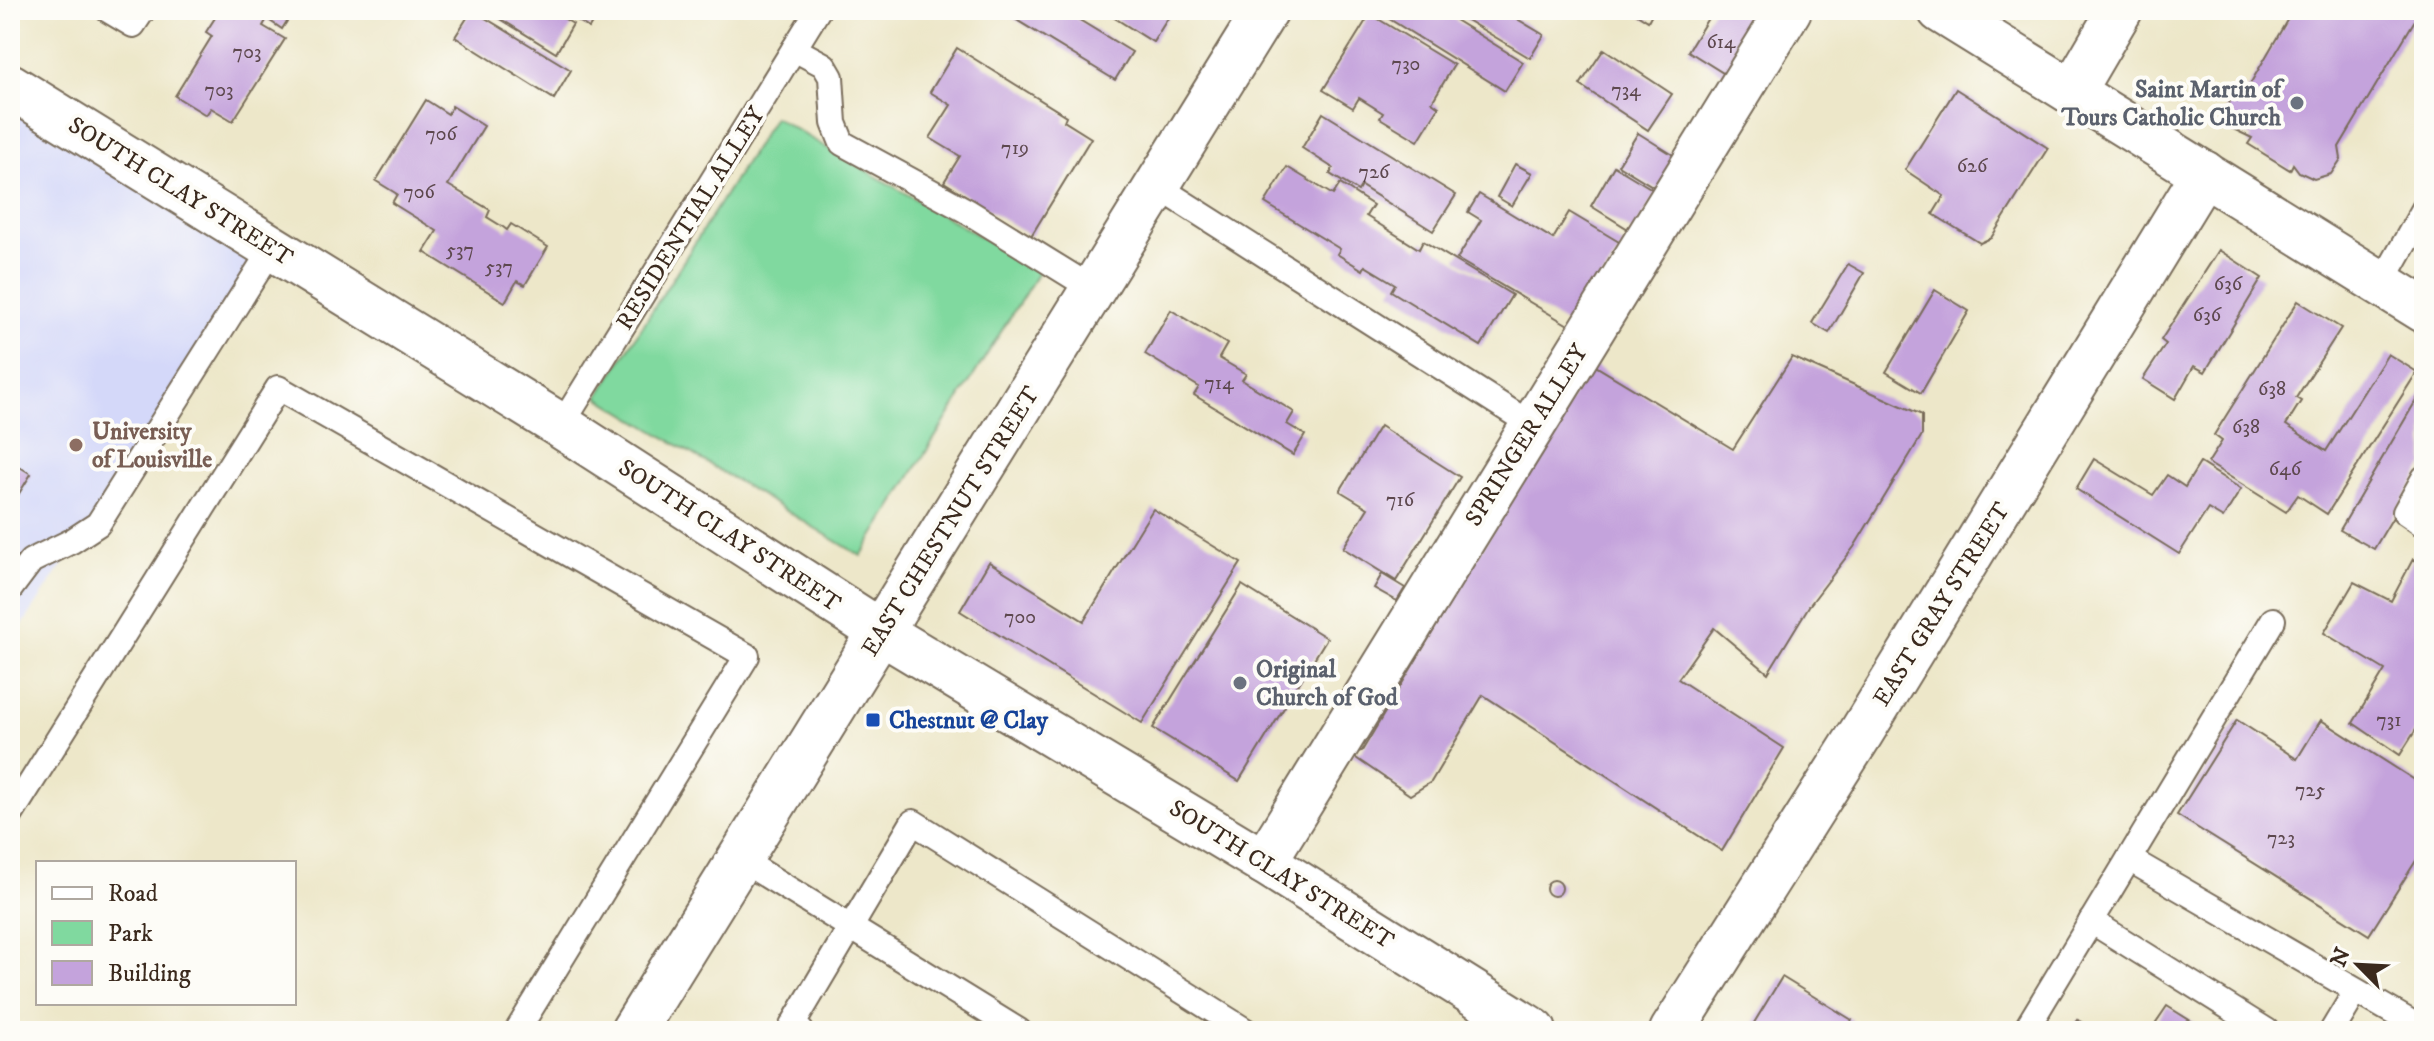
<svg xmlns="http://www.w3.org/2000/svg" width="2434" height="1041" viewBox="0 0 2434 1041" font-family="'IM FELL DW Pica',serif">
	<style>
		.built { fill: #d4d8f9 }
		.green { fill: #80d99f; stroke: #5e825e; stroke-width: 2 }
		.building { fill: #c4a3dc }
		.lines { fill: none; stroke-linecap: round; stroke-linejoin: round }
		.lane-casing { stroke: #796c5a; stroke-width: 28 }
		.street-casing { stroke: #796c5a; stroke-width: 48 }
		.secondary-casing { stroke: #796c5a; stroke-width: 48 }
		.lane { stroke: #fff; stroke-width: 24 }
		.street { stroke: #fff; stroke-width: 44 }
		.secondary { stroke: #fff; stroke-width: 44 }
		.worship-dot { fill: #6b7280; stroke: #fdfcf7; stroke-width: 3 }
		.education-dot { fill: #8d6e63; stroke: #fdfcf7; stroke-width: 3 }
		.transit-dot { fill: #1a4fb4; stroke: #fdfcf7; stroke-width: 3 }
		.labels { text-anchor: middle; stroke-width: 8; stroke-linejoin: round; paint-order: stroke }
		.number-label { font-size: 20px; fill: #5d484e }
		.worship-label { font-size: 24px; font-weight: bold; fill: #5b616d; stroke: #fdfcf7; text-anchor: end }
		.street-label { font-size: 24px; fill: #3b2a1e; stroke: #fdfcf7 }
		.education-label { font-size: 24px; font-weight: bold; fill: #785e54; stroke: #fdfcf7; text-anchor: start }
		.transit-label { font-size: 24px; font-weight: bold; fill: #164399; stroke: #fdfcf7; text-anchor: start }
	</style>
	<rect width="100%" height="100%" fill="#fdfcf7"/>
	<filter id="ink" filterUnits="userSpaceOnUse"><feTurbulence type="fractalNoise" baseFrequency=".0125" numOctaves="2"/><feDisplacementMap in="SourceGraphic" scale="16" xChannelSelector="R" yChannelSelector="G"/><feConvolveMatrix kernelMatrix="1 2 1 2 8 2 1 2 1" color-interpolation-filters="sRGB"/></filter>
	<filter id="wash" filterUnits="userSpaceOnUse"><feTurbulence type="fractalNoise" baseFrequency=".006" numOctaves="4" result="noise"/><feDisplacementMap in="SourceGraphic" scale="32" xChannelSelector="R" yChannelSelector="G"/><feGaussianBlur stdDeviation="1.8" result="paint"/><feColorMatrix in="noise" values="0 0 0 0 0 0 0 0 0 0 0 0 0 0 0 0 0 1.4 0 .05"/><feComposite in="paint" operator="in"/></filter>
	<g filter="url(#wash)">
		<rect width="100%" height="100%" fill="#ede7c9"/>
		<polygon class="built" points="10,86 273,247 10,644"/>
		<polygon class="green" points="774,117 1039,271 861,556 598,397"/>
		<g id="blocks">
			<g class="building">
				<polygon points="220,10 294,10 282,29 267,19 263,26 285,39 233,121 211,108 206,115 175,96 212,36 206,32"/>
				<polygon points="472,10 571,70 554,99 455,37"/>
				<polygon points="486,10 550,10 573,24 556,53"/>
				<polygon points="560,10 600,10 589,28"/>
				<polygon points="1000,10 1063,10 1132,52 1115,80"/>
				<polygon points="1102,10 1173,10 1153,42"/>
				<polygon points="1375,10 1439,10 1523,62 1505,91"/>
				<polygon points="1450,10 1502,10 1544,35 1530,58"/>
				<polygon points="1631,10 1654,10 1648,21"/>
				<polygon points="1713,10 1769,10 1728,76 1688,51"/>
				<polygon points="2293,10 2421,10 2339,147 2341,159 2331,174 2314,179 2299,172 2293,164 2290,170 2248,144 2252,138 2229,127 2225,111 2233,95 2246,91"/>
				<polygon points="1370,14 1454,65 1432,102 1439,107 1418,141 1380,118 1383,113 1359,98 1353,108 1323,90"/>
				<polygon points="957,48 1066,116 1064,121 1091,138 1031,236 944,182 960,156 930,138 951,105 930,92"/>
				<polygon points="1604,49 1672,94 1648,130 1580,85"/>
				<polygon points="1956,89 2048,148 1991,238 1980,243 1933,214 1944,196 1905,170"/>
				<polygon points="426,100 448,114 452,106 484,126 448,185 490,210 487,217 503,227 507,230 511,224 548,247 525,285 517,281 505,302 424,252 437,231 392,203 397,194 376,181"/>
				<polygon points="1323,113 1456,195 1433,231 1361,186 1358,191 1330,174 1333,168 1302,148"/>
				<polygon points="1638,133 1678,158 1659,190 1618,165"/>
				<polygon points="1515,164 1532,173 1512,206 1497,197"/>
				<polygon points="1614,166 1657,192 1633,232 1591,206"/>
				<polygon points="1287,167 1333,195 1340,184 1373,205 1366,216 1419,249 1423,241 1512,295 1481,346 1391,291 1395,284 1365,266 1363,270 1337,254 1340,249 1265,203"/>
				<polygon points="1479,194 1553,239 1569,212 1624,245 1570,326 1457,259 1481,220 1468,212"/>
				<polygon points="2219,250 2262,278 2205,372 2194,366 2175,399 2143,379 2166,344 2161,340"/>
				<polygon points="1848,264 1864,273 1829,333 1812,323"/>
				<polygon points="1935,290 1969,311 1921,393 1886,372"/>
				<polygon points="2298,301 2341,328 2296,398 2301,401 2286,425 2326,451 2388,354 2417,372 2327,514 2298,495 2286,512 2208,463 2222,441 2214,435"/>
				<polygon points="1171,310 1227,344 1219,358 1246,374 1242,380 1294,412 1287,424 1305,435 1293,455 1194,395 1199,387 1145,354"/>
				<polygon points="1792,357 1922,415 1922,435 1854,547 1809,606 1768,673 1714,628 1678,679 1784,748 1722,851 1483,695 1431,782 1410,795 1350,754 1362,751 1592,364 1733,449"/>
				<polygon points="2424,387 2424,465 2374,549 2340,530"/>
				<polygon points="1380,426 1460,477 1396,581 1343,548 1368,508 1340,491"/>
				<polygon points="2094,459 2153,495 2167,475 2185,487 2200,463 2241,489 2223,518 2208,509 2179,554 2076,489"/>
				<polygon points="10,461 31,474 10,508"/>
				<polygon points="1153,509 1241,563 1142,723 960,611 989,562 1084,621"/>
				<polygon points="2413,559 2424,565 2424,717 2400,755 2353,723 2385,670 2324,633 2354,582 2391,601"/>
				<polygon points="1382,574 1405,588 1397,601 1374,588"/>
				<polygon points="1242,585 1327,638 1239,781 1153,728"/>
				<polygon points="2237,720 2297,759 2321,720 2424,786 2424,848 2369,935 2177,815"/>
				<circle cx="1554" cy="888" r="8"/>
				<polygon points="1782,977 1852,1020 1846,1031 1749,1031"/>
				<polygon points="2167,1006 2207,1031 2150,1031"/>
				<polygon points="2078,1020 2095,1031 2071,1031"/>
			</g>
		</g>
	</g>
	<g filter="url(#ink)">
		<use href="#blocks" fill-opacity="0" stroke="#796c5a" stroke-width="2"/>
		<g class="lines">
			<defs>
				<g id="lane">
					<polyline points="108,10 133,25 143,10"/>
					<polyline points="794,49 824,65 831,77 834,123 842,143 967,211 1093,289"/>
					<polyline points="1157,186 1532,425"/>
					<polyline points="2382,283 2424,209"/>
					<polyline points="561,426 818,10"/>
					<polyline points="2424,478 2405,512 2424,525"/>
					<polyline points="10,589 31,561 72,541 98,524 273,247"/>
					<polyline points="10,816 278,388 747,656 517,1031"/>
					<polyline points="740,859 1019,1031"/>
					<polyline points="2129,859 2424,1030"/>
					<polyline points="2091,921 2267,1031"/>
					<polyline points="801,1031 792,1026 913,822 1246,1031"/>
					<polyline points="2025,1031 2273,620"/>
					<polyline points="2332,1031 2356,991"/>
				</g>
				<g id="street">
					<polyline points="1940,10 2072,92"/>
					<polyline points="10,86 561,426 881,632 1264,862 1534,1031"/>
					<polyline points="1264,862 1789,10"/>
					<polyline points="1672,1031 1861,733 2204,173"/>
				</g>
				<g id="secondary">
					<polyline points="2120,10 2072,92 2424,310"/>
					<polyline points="633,1031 1266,10"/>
				</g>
			</defs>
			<use href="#lane" class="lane-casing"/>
			<use href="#street" class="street-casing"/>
			<use href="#secondary" class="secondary-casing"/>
			<use href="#lane" class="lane"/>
			<use href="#street" class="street"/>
			<use href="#secondary" class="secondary"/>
		</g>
	</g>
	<g class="worship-dot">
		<circle cx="2297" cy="103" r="8"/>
		<circle cx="1240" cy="683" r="8"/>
	</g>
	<circle class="education-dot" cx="76" cy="445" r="8"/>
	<rect class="transit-dot" x="865" y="712" width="16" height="16" rx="4"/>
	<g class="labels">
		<g class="number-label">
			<text x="1721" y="48">614</text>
			<text x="247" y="58">703</text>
			<text x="1406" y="70">730</text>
			<text x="219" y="96">703</text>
			<text x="1626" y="96">734</text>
			<text x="441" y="140">706</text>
			<text x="1015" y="154">719</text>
			<text x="1972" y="172">626</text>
			<text x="1374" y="178">726</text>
			<text x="419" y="198">706</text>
			<text x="460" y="256">537</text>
			<text x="499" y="273">537</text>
			<text x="2228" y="290">636</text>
			<text x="2207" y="321">636</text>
			<text x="1219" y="389">714</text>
			<text x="2272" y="395">638</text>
			<text x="2246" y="433">638</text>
			<text x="2285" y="475">646</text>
			<text x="1400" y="506">716</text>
			<text x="1020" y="623">700</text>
			<text x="2389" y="726">731</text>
			<text x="2310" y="796">725</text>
			<text x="2281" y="844">723</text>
		</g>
		<g class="worship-label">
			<text x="2281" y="97">Saint Martin of<tspan x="2281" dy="28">Tours Catholic Church</tspan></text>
			<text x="1256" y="677" text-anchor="start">Original<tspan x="1256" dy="28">Church of God</tspan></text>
		</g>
		<g class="street-label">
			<text transform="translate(181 191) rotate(32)" y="8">SOUTH CLAY STREET</text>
			<text transform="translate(690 218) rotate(-58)" y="8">RESIDENTIAL ALLEY</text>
			<text transform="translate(1526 435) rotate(-58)" y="8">SPRINGER ALLEY</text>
			<text transform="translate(950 521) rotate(-58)" y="8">EAST CHESTNUT STREET</text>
			<text transform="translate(730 535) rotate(33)" y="8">SOUTH CLAY STREET</text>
			<text transform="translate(1941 604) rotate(-58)" y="8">EAST GRAY STREET</text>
			<text transform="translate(1282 874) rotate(32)" y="8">SOUTH CLAY STREET</text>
		</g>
		<g class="education-label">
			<text x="92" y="439">University<tspan x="92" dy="28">of Louisville</tspan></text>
		</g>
		<g class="transit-label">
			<text x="889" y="728">Chestnut @ Clay</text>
		</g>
	</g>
	<rect width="2434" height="1041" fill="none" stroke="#fdfcf7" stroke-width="40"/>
	<rect x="36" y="861" width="260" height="144" fill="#fdfcf7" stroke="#afa8a0" stroke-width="2"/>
	<rect x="52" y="887" width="40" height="12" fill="#ffffff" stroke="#afa8a0" stroke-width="2"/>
	<text x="108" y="901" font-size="24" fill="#3b2a1e">Road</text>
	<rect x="52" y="921" width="40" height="24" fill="#80d99f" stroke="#afa8a0" stroke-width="2"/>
	<text x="108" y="941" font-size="24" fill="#3b2a1e">Park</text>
	<rect x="52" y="961" width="40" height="24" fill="#c4a3dc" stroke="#afa8a0" stroke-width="2"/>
	<text x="108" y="981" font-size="24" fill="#3b2a1e">Building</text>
	<g transform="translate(2358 965) rotate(294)" stroke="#fdfcf7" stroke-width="6" paint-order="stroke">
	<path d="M0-6L14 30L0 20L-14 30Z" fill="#3b2a1e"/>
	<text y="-12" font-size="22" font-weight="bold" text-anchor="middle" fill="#3b2a1e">N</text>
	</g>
</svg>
